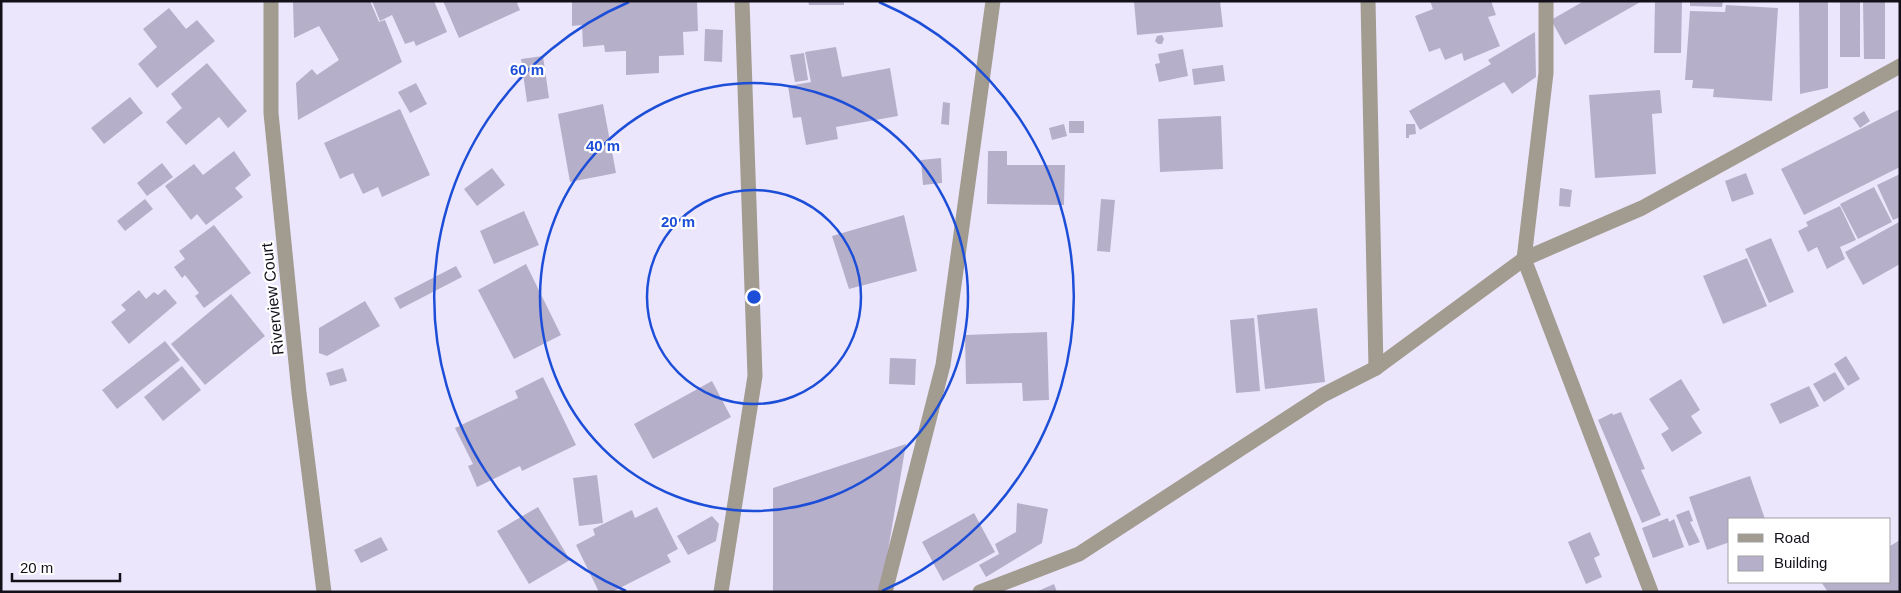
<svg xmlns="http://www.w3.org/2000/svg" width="1901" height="593" viewBox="0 0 1901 593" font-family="Helvetica,sans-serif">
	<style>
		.building { fill: #b6afca }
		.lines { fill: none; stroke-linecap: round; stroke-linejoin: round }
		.minor { stroke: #a29b90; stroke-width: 15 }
		.ring { fill: none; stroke: #1d4ed8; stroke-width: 2.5 }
		.labels { text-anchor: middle; stroke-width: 4.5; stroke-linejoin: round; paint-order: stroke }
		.street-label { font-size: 16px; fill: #13101a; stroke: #fff }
		.centre { fill: #1d4ed8; stroke: #fff; stroke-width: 2.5 }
		.ring-label { font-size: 15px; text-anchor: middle; font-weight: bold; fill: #1d4ed8; stroke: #fff; stroke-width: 4.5; stroke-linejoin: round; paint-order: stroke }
	</style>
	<rect width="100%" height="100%" fill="#ece6fd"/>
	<g class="building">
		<polygon points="293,1 370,1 379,22 375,23 385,20 402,62 298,120 296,83 312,69 317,75 339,60 319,26 294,38"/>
		<polygon points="372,1 434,1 447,32 416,46 414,41 405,44 392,15 380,21"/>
		<polygon points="443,1 521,1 517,3 520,10 459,38"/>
		<polygon points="572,1 697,1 698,31 683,32 684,55 659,56 659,73 626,75 626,51 605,52 604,45 583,47 582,25 572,26"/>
		<polygon points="808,1 844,1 844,5 809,5"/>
		<polygon points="1134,1 1220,1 1223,27 1137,35"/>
		<polygon points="1430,1 1491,1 1496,15 1488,17 1500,46 1464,61 1462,53 1445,60 1440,48 1429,52 1415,16 1433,9"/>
		<polygon points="1584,1 1642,1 1565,45 1551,20"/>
		<polygon points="1655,1 1682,1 1681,53 1654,53"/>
		<polygon points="1690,1 1723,1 1722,7 1690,6"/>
		<polygon points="1799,1 1828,1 1828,88 1800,94"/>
		<rect x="1840" y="1" width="20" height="56"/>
		<polygon points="1863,1 1885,1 1885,59 1864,59"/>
		<polygon points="1726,5 1778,8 1772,101 1713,97 1714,89 1692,88 1693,80 1685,80 1690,11 1725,12"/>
		<polygon points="169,8 186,29 197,20 215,41 157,88 138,64 157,47 143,29"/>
		<polygon points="705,29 723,30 722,62 704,61"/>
		<polygon points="1535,32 1536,77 1512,94 1504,82 1420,130 1409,111 1491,64 1488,60"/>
		<polygon points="1162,35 1164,39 1162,44 1158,44 1155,41 1157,36"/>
		<polygon points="836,47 842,77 890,68 898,116 836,127 838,139 806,145 801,117 793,118 788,86 811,82 805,52"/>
		<polygon points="1183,49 1188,76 1159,82 1155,64 1160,63 1158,54"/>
		<polygon points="804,53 808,80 795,82 790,55"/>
		<polygon points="543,56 549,98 527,102 521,59"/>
		<polygon points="207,63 247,111 228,128 219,117 186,145 166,122 182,108 171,94"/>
		<polygon points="1223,65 1225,81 1194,85 1192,69"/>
		<polygon points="416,83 427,104 410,113 398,92"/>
		<polygon points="1660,90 1662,113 1652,114 1656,174 1595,178 1589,95"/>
		<polygon points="130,97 143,113 104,144 91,128"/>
		<polygon points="943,102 950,103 949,125 941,124"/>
		<polygon points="603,104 616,173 570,182 558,114"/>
		<polygon points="400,109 430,175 382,197 378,187 363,194 353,173 340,179 324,143"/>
		<polygon points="1900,109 1900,167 1804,215 1781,169"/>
		<polygon points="1864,111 1870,121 1860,128 1853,118"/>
		<polygon points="1221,116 1223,169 1160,172 1158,119"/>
		<rect x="1069" y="121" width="15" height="12"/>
		<polygon points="1064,124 1067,136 1052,140 1049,128"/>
		<polygon points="1406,124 1415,124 1416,134 1409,135 1409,138 1406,138"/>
		<polygon points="234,151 251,175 235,188 243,197 206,225 197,214 191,220 165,186 194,164 203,175"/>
		<polygon points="988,151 1007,151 1007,165 1065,165 1064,205 987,204"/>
		<polygon points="941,158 942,183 923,185 921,160"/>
		<polygon points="162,163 173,177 147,196 137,183"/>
		<polygon points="492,168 505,185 477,206 464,189"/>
		<polygon points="1746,173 1754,194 1732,202 1725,181"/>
		<polygon points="1900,174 1900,217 1893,220 1877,185"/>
		<polygon points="1874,187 1892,222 1858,239 1840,204"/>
		<polygon points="1560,188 1572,190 1570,207 1559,206"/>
		<polygon points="145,199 153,209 125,231 117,221"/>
		<polygon points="1101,199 1115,200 1110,252 1097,251"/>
		<polygon points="1840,206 1856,240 1840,247 1845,259 1827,269 1817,247 1808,252 1798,231 1808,226 1806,222"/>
		<polygon points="524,211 539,245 494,264 480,231"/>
		<polygon points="904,215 917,271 849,289 832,236"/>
		<polygon points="1899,222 1900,264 1863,285 1845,252"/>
		<polygon points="214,225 251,273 204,308 195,296 199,293 185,275 182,278 174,267 185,259 179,251"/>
		<polygon points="1771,238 1794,292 1769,303 1745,249"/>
		<polygon points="1747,258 1767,306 1723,324 1703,276"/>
		<polygon points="526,264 561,335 514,359 478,290"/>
		<polygon points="456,266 462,277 400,309 394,298"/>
		<polygon points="165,289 177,303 129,344 111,322 126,310 121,305 139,290 146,299 154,292 158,295"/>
		<polygon points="231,294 265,336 205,385 171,344"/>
		<polygon points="365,301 380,326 327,356 319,353 319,328"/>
		<polygon points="1317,308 1325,382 1265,389 1257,315"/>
		<polygon points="1254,318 1260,391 1236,393 1230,320"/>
		<polygon points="1047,332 1049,400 1023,401 1022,383 966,384 965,335"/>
		<polygon points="165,341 180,360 117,409 102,390"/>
		<polygon points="1846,356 1860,379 1848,386 1834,364"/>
		<polygon points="890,358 916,359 915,385 889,384"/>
		<polygon points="182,366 201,390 163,421 144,397"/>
		<polygon points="343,368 347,381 330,386 326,373"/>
		<polygon points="1835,372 1845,389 1824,402 1813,384"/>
		<polygon points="543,377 576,445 522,471 520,466 477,487 468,466 473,464 455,428 518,398 515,391"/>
		<polygon points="1681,379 1700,410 1691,416 1702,433 1672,452 1661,434 1669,429 1649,399"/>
		<polygon points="712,381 731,417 653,459 634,424"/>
		<polygon points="1809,386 1819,406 1780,424 1770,404"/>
		<polygon points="1621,412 1645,469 1641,470 1661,515 1642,523 1598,420 1612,413 1613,415"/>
		<polygon points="906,444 881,592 773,592 773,488"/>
		<polygon points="597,475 603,523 579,526 573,478"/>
		<polygon points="1750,476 1765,519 1730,519 1730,542 1707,550 1689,497"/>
		<polygon points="1017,503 1048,509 1042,543 986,577 979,565 999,554 995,544 1016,532"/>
		<polygon points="538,507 570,560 529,584 497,531"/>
		<polygon points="657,507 678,549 667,555 671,562 612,592 599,592 576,545 595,535 593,529 632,510 635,518"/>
		<polygon points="1689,510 1693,521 1690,522 1700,542 1689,546 1676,515"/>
		<polygon points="974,513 995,552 943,581 922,542"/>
		<polygon points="712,516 719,524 716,541 688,555 677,536"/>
		<polygon points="1668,518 1669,522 1674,519 1684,547 1653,558 1642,528"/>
		<polygon points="1590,532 1600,555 1594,558 1602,577 1586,584 1568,542"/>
		<polygon points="381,537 388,550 361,563 354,550"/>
		<polygon points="1900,540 1900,592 1828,592 1821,582 1890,582 1890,546"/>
		<polygon points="1054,584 1057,592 1036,592"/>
	</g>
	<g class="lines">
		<g class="minor">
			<polyline points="271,1 271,113 299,393 324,592"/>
			<polyline points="1368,1 1376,368"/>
			<polyline points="1546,1 1546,73 1524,259 1651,592"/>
			<polyline points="721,592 755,376 742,1"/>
			<polyline points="885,592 943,365 993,1"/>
			<polyline points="980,592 1079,554 1323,395 1376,368 1524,259 1642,208 1900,66"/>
		</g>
	</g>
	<g class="ring">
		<circle cx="754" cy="297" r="107"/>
		<circle cx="754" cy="297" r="214"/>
		<path d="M626 591A321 321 0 0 1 629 2M879 2A321 321 0 0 1 882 591"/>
	</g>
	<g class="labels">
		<g class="street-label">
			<text transform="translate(272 299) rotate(-96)" y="6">Riverview Court</text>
		</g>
	</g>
	<circle cx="754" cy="297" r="8" class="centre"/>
	<g class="ring-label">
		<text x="527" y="75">60 m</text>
		<text x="603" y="151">40 m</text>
		<text x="678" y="227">20 m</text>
	</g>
	<rect width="1901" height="593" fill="none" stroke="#13101a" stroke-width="5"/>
	<rect x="1728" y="518" width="162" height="65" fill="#ffffff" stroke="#a19fa3"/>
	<rect x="1738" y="534" width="25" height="8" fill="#a29b90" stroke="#a19fa3"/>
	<text x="1774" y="543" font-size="15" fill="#13101a">Road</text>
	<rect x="1738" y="556" width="25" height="15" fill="#b6afca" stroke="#a19fa3"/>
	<text x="1774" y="568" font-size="15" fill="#13101a">Building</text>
	<path d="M12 573v8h108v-8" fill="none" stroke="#13101a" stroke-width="2.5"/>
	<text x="20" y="573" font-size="15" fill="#13101a" stroke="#ffffff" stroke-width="4" paint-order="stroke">20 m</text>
</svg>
